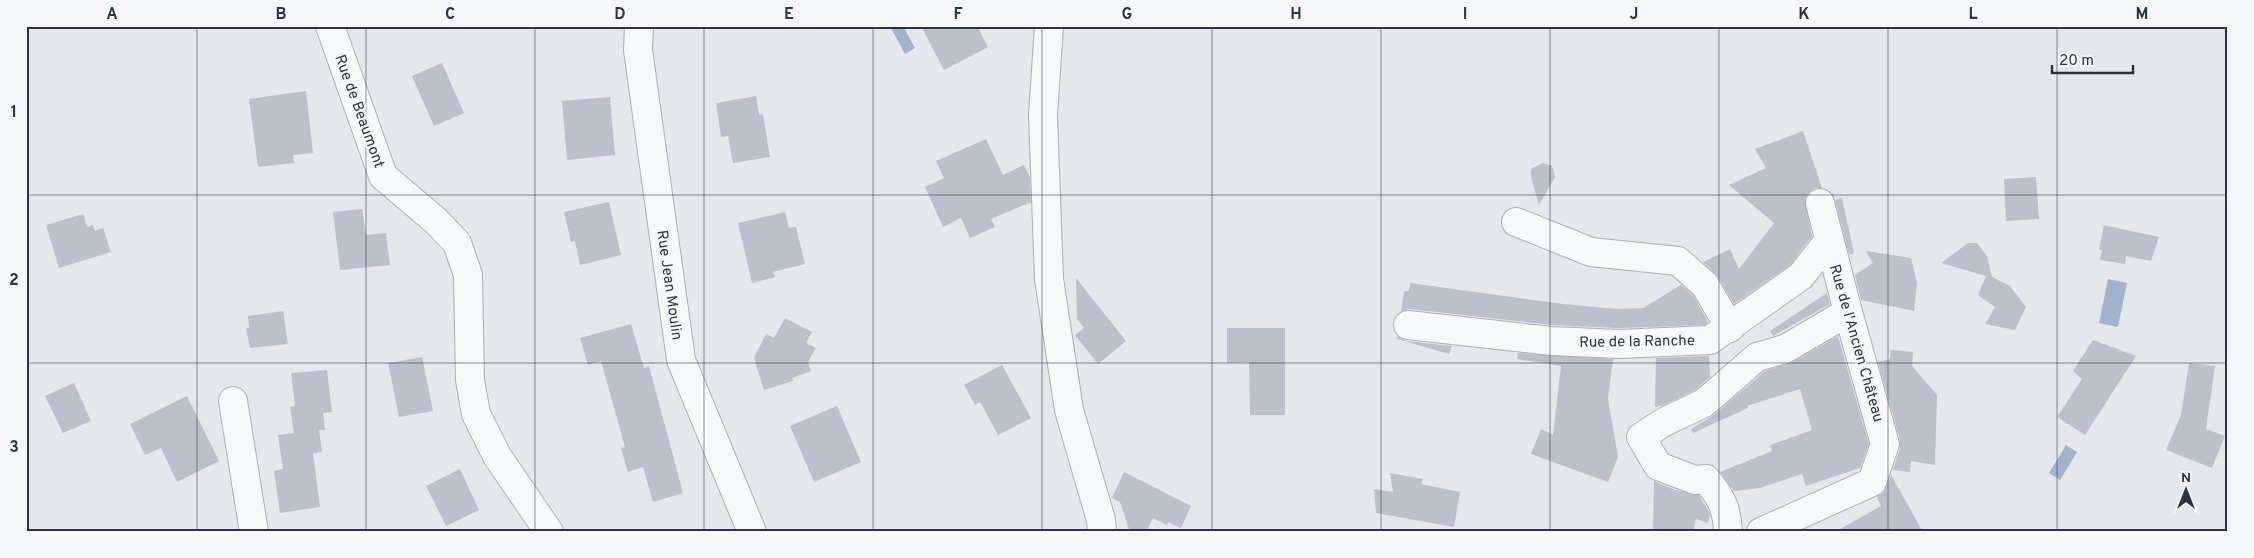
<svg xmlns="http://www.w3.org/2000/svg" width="2254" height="558" viewBox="0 0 2254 558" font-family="Overpass,sans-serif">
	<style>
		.water { fill: #9fb4cc }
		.building { fill: #bbc0ca }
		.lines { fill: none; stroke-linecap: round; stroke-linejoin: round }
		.minor-casing { stroke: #a9aeb7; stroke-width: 30 }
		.minor { stroke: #f7f8fa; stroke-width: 28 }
		.grid { fill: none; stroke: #2b3445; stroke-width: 1; stroke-opacity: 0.55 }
		.labels { text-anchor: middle; stroke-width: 4.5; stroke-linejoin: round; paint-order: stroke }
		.street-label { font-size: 15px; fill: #2b3445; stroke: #f4f6f9 }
		.neatline { fill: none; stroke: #2b3445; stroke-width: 2 }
		.grid-label { font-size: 16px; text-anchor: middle; font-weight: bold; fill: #2b3445 }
	</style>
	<rect width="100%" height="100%" fill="#e4e7ec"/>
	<g class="water">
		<polygon points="890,26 903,26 915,48 905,54"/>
		<polygon points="2108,279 2127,283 2118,327 2099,323"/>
		<polygon points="2066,445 2077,452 2060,480 2049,473"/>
	</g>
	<g class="building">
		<polygon points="921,26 977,26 988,47 944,70"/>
		<polygon points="442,63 464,113 434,126 412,76"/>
		<polygon points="306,91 313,153 293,155 294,163 258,167 249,99"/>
		<polygon points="756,96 759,115 763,114 770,157 733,163 728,136 721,137 716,103"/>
		<polygon points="610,97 615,155 567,160 562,101"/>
		<polygon points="1803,131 1822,188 1816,188 1809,192 1805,199 1812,236 1790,265 1734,304 1718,277 1703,262 1730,249 1739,269 1774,223 1729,185 1766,168 1755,149"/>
		<polygon points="986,139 1003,175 1024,165 1030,177 1031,202 991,219 995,227 970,238 961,218 943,227 925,187 944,178 936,161"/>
		<polygon points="1543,163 1552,166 1555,177 1539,205 1531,177 1531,169"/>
		<polygon points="2036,177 2039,219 2006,221 2004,179"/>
		<polygon points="1842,198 1854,253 1849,255 1835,200"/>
		<polygon points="609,202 621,255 580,265 575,241 571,242 564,212"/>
		<polygon points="362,209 366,235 386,233 390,265 340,270 333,212"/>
		<polygon points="785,212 789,228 796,227 805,264 773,272 775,277 752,283 738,223"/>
		<polygon points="83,214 87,227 93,225 95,231 103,228 111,252 59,268 46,225"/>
		<polygon points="2104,225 2159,237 2151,261 2126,256 2125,264 2100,260 2102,250 2099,250"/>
		<polygon points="1968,243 1977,243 1987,256 1992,277 2010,286 2026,307 2015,330 1985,324 1995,307 1978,295 1986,276 1941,263"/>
		<polygon points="1866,251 1911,258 1917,283 1914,311 1861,300 1855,275 1873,263"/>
		<polygon points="1076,278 1126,341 1098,364 1075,335 1084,328 1077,319"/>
		<polygon points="1410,283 1563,304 1617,309 1643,308 1681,285 1693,295 1708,322 1705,325 1619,328 1552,325 1410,309 1401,311 1404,291 1409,291"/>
		<polygon points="1827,293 1830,304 1773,336 1770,331"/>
		<polygon points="283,311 288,344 250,348 246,328 249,328 248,316"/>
		<polygon points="785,318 812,332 806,343 816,348 808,362 811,371 792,378 793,381 764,390 754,358 766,334 774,338"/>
		<polygon points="631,324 644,368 649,366 683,493 653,502 643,467 628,472 621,448 625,447 601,361 588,365 580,338"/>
		<polygon points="1227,328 1285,328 1285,415 1250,415 1249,362 1227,363"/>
		<polygon points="1398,336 1406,341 1452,346 1449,354 1397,339"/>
		<polygon points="1838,336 1869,444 1860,468 1806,486 1802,474 1760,488 1734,491 1720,472 1772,451 1770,445 1812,430 1800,389 1747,406 1748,408 1693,433 1691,429 1714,415 1765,371 1793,362"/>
		<polygon points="2093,340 2136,356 2085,435 2057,417 2082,379 2073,371"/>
		<polygon points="1891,350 1913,352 1912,366 1937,395 1935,465 1911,461 1910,472 1893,470 1900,449 1900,440 1878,362 1890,359"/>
		<polygon points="1518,353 1613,359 1608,399 1618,457 1608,482 1531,454 1541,429 1553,435 1561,366 1517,359"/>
		<polygon points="1709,356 1710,377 1695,390 1662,406 1655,407 1656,358"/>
		<polygon points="422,357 433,411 399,417 388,363"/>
		<polygon points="2189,363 2215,366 2206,429 2225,436 2212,468 2166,450 2181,415"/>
		<polygon points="1002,365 1031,418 998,435 980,402 975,405 964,385"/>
		<polygon points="327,370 332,412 323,413 325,430 319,430 322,452 313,453 320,507 280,513 274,471 283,469 278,435 294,433 290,407 295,406 291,373"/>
		<polygon points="74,383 91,421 63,433 45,396"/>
		<polygon points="187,396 219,461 177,482 161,448 145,455 130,424"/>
		<polygon points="837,406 861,462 814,482 790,426"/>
		<polygon points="460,469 479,510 446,526 426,486"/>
		<polygon points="1124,472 1191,506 1181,528 1168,522 1167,525 1153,518 1146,532 1130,532 1120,502 1112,498"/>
		<polygon points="1390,473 1423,479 1421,484 1460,492 1454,527 1376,513 1374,489 1393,492"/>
		<polygon points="1891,475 1923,532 1835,532 1881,506 1877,497 1884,492"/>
		<polygon points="1654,481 1675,490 1699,495 1710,514 1708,523 1696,519 1693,532 1653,532"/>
	</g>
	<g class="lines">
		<defs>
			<g id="minor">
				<polyline points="330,26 383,176 436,221 457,243 468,275 470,380 476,414 497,456 549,532"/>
				<polyline points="639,26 638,50 681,360 752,532"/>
				<polyline points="1049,26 1043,115 1049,279 1069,410 1101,520 1102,532"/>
				<polyline points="1516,222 1591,252 1678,261 1705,285 1730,328"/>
				<polyline points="1408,325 1551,341 1619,344 1710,340 1801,276 1829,240"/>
				<polyline points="233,401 254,532"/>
				<path d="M1728,532c-1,-24 -7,-35 -22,-53l-11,1 -37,-14 -17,-29 23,-15 40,-19 53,-46 28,-8 63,-37"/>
				<polyline points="1761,532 1872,482 1885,444 1848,312 1820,203"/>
			</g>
		</defs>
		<use href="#minor" class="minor-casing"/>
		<use href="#minor" class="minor"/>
	</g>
	<path class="grid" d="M197,26v506M366,26v506M535,26v506M704,26v506M873,26v506M1042,26v506M1212,26v506M1381,26v506M1550,26v506M1719,26v506M1888,26v506M2057,26v506M26,195h2202M26,363h2202"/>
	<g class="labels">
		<g class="street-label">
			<text transform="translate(360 111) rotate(70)" y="5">Rue de Beaumont</text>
			<text transform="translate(670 285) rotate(82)" y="5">Rue Jean Moulin</text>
			<text transform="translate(1637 341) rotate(-1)" y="5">Rue de la Ranche</text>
			<text transform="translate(1857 343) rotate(74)" y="5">Rue de l'Ancien Château</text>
		</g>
	</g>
	<rect width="2254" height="558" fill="none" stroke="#f4f6f9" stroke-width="55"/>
	<g transform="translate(2186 490)" stroke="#f4f6f9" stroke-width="4" paint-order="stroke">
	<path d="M0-4L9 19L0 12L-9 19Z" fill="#2b3445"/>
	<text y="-8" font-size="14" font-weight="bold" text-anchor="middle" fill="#2b3445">N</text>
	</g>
	<path d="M2052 65v8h81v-8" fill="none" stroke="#2b3445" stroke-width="2.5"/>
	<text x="2059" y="65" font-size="15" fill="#2b3445" stroke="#f4f6f9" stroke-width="4" paint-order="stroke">20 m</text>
	<rect x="28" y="28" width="2198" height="502" class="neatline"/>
	<g class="grid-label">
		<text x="112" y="19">A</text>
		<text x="281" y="19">B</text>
		<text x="450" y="19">C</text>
		<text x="620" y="19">D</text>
		<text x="789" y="19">E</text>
		<text x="958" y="19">F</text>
		<text x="1127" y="19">G</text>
		<text x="1296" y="19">H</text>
		<text x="1465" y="19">I</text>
		<text x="1634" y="19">J</text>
		<text x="1804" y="19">K</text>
		<text x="1973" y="19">L</text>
		<text x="2142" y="19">M</text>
		<text x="14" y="117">1</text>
		<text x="14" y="285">2</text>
		<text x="14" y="452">3</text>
	</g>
</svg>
